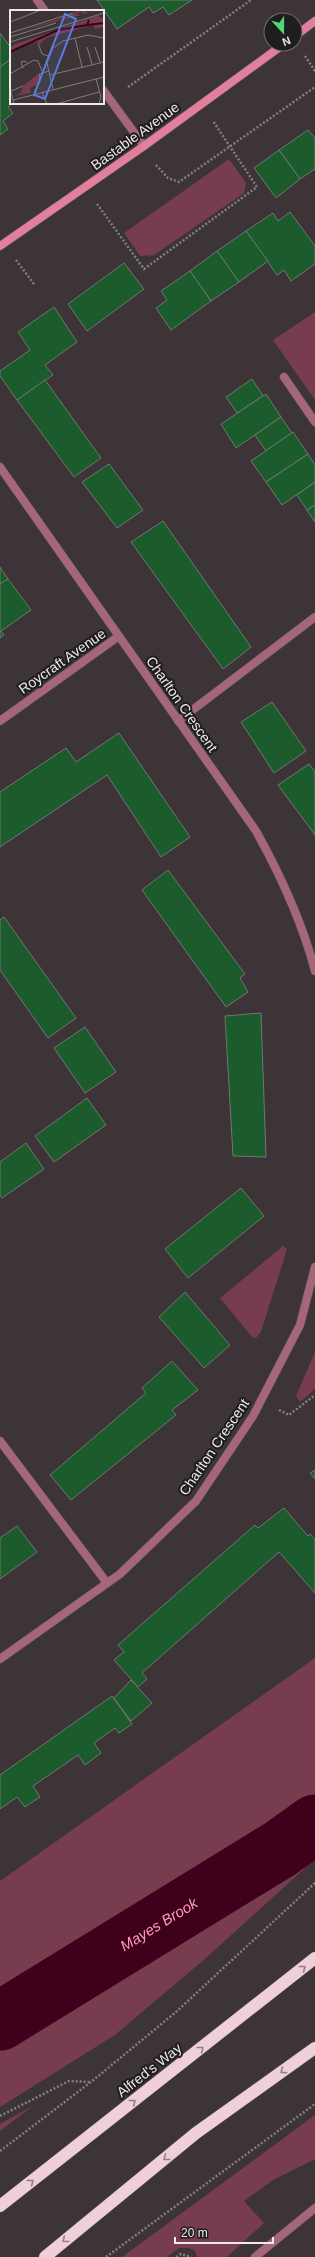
<svg xmlns="http://www.w3.org/2000/svg" width="315" height="2257" font-family="Helvetica,sans-serif">
	<rect width="100%" height="100%" fill="#3c3436"/>
	<g fill="#783c4f">
		<polygon points="229,159 246,183 244,193 154,255 140,256 124,233"/>
		<polygon points="315,312 315,400 273,340"/>
		<polygon points="283,1246 287,1249 261,1332 257,1337 253,1338 220,1298"/>
		<polygon points="315,1352 315,1389 300,1402 296,1396"/>
		<polygon points="315,1658 315,1859 206,1958 115,2035 0,2107 0,1881"/>
		<polygon points="34,2105 0,2131 0,2124"/>
		<polygon points="315,2115 315,2159 273,2180 244,2201 264,2223 227,2257 197,2257 195,2251 189,2248 179,2248 167,2257 122,2257"/>
	</g>
	<g fill="none" stroke-linecap="round" stroke-linejoin="round">
		<path stroke="#3e001a" stroke-width="59" id="s1" d="M0,2021L280,1849L315,1824"/>
	</g>
	<g fill="#1b5b2c" stroke="#717771">
		<polygon points="97,0 192,0 169,15 163,7 153,13 149,7 117,29"/>
		<polygon points="0,33 11,48 11,59 0,67"/>
		<polygon points="11,59 11,103 13,103 8,107 13,113 3,121 8,129 0,135 0,67"/>
		<polygon points="308,130 315,138 315,169 300,179 279,150"/>
		<polygon points="279,150 300,179 276,198 254,168"/>
		<polygon points="290,212 315,246 315,264 291,281 284,270 277,275 246,231 273,213 278,221"/>
		<polygon points="246,231 268,261 239,282 217,251"/>
		<polygon points="217,251 239,282 211,301 190,271"/>
		<polygon points="124,263 144,289 87,331 68,304"/>
		<polygon points="190,271 211,301 171,330 156,308 167,300 161,291"/>
		<polygon points="54,307 77,342 45,365 53,375 17,400 0,376 0,371 30,350 18,332"/>
		<polygon points="252,379 263,396 237,413 226,397"/>
		<polygon points="45,380 101,458 74,477 17,400"/>
		<polygon points="266,394 281,417 236,448 221,424"/>
		<polygon points="281,417 292,433 266,451 255,435"/>
		<polygon points="293,432 308,454 266,482 251,461"/>
		<polygon points="308,454 315,465 315,482 282,505 266,482"/>
		<polygon points="109,464 143,510 117,528 82,482"/>
		<polygon points="315,482 315,505 307,510 297,495"/>
		<polygon points="315,505 315,522 307,510"/>
		<polygon points="163,521 251,647 223,669 131,542"/>
		<polygon points="0,567 8,579 0,584"/>
		<polygon points="8,579 31,610 1,631 4,635 0,638 0,584"/>
		<polygon points="272,702 306,751 274,773 241,722"/>
		<polygon points="119,733 190,837 161,857 107,775 0,847 0,792 66,748 76,762"/>
		<polygon points="309,764 315,772 315,835 278,785"/>
		<polygon points="168,870 245,974 240,978 248,992 226,1007 142,890"/>
		<polygon points="4,917 76,1018 48,1038 0,970 0,920"/>
		<polygon points="261,1013 266,1157 233,1156 225,1016"/>
		<polygon points="85,1027 116,1072 85,1093 54,1048"/>
		<polygon points="87,1098 106,1125 54,1162 35,1136"/>
		<polygon points="26,1143 44,1169 2,1198 0,1195 0,1162"/>
		<polygon points="241,1188 264,1216 188,1278 165,1249"/>
		<polygon points="185,1292 230,1345 204,1368 159,1317"/>
		<polygon points="172,1361 198,1390 172,1410 176,1415 71,1500 50,1475 146,1393 142,1388"/>
		<polygon points="315,1470 315,1479 310,1473"/>
		<polygon points="284,1508 308,1536 310,1534 315,1540 315,1593 279,1552 142,1673 147,1679 138,1687 114,1660 124,1652 118,1645 255,1525 258,1528"/>
		<polygon points="17,1526 37,1552 0,1579 0,1538"/>
		<polygon points="131,1680 152,1703 131,1721 114,1698"/>
		<polygon points="112,1696 132,1724 119,1733 115,1728 94,1743 101,1753 85,1765 78,1755 33,1786 40,1797 25,1807 17,1797 0,1809 0,1775"/>
	</g>
	<g fill="none" stroke-linecap="round" stroke-linejoin="round">
		<g stroke="#585153" stroke-width="9">
			<polyline id="lane" points="0,1441 107,1583"/>
		</g>
		<g stroke="#585153" stroke-width="9">
			<g id="street">
				<polyline points="37,0 45,11"/>
				<polyline points="103,90 144,146"/>
				<polyline points="284,377 315,422"/>
				<path d="M0,467L256,831C281,876 302,921 315,971"/>
				<polyline points="0,721 119,636"/>
				<polyline points="178,721 315,617"/>
				<polyline points="0,1659 120,1574 196,1501 253,1416 300,1325 315,1267"/>
				<polyline points="255,2257 315,2208"/>
			</g>
		</g>
		<g stroke="#585153" stroke-width="9">
			<g id="secondary">
				<polyline points="295,36 315,21"/>
				<polyline points="0,246 144,146 284,44"/>
			</g>
		</g>
		<g stroke="#585153" stroke-width="13">
			<g id="highway">
				<polyline points="0,2206 315,1958"/>
				<polyline points="45,2257 196,2133 315,2048"/>
			</g>
		</g>
		<g stroke="#857e80" stroke-width="2.5" stroke-dasharray="2 2" stroke-linecap="butt">
			<polyline points="305,56 315,71"/>
			<polyline points="128,87 251,0"/>
			<polyline points="156,165 168,178 179,182 315,87"/>
			<polyline points="97,204 144,269 257,187 213,121"/>
			<polyline points="16,260 34,284"/>
			<polyline points="279,1410 289,1415 315,1395"/>
			<polyline points="0,2116 69,2081 91,2082"/>
			<polyline points="0,2151 91,2082 176,2012 315,1883"/>
			<polyline points="106,2257 315,2104"/>
			<polyline points="176,2257 181,2254 191,2257"/>
		</g>
		<use href="#lane" stroke="#a46678" stroke-width="8"/>
		<use href="#street" stroke="#a46678" stroke-width="8"/>
		<use href="#secondary" stroke="#e17f9d" stroke-width="8"/>
		<use href="#highway" stroke="#f0d0d8" stroke-width="12"/>
	</g>
	<defs><path id="oneway-chevron" d="M-2-3.5L2.5 0L-2 3.5" fill="none" stroke-width="1.6" stroke-linecap="round" stroke-linejoin="round"/></defs>
	<g stroke="#927f84">
		<use href="#oneway-chevron" transform="translate(303 1968) rotate(-38)"/>
		<use href="#oneway-chevron" transform="translate(201 2049) rotate(-38)"/>
		<use href="#oneway-chevron" transform="translate(283 2071) rotate(144)"/>
		<use href="#oneway-chevron" transform="translate(133 2102) rotate(-38)"/>
		<use href="#oneway-chevron" transform="translate(166 2158) rotate(141)"/>
		<use href="#oneway-chevron" transform="translate(31 2182) rotate(-38)"/>
		<use href="#oneway-chevron" transform="translate(65 2240) rotate(141)"/>
	</g>
	<g text-anchor="middle" dominant-baseline="central" stroke-width="4" stroke-linejoin="round" paint-order="stroke">
		<g font-size="14" fill="#eee9ea" stroke="#201d1e">
			<text transform="translate(135 136) rotate(-36)">Bastable Avenue</text>
			<text transform="translate(62 661) rotate(-35)">Roycraft Avenue</text>
			<text transform="translate(182 704) rotate(55)">Charlton Crescent</text>
			<text transform="translate(214 1447) rotate(-56)">Charlton Crescent</text>
			<text transform="translate(149 2070) rotate(-38)">Alfred's Way</text>
		</g>
		<g font-size="15" font-style="italic" fill="#ff9bb9" stroke="#201d1e">
			<text stroke="none"><textPath href="#s1" startOffset="186">Mayes Brook</textPath></text>
		</g>
	</g>
	<g transform="translate(10 10)">
		<rect width="94" height="94" fill="#3c3436"/>
		<path d="M69,0H71L79,3L73,4L71,1L70,2L65,4L71,5L3,23L57,7ZM87,6L94,9V17L85,19L83,15L36,28L30,34L28,32L20,34L0,43V37L6,34ZM28,64L30,73L20,78L21,83L4,86L11,83L13,76Z" fill="#783c4f"/>
		<path fill="none" stroke="#3e001a" stroke-width="2" d="M77,15L94,13M0,42L48,20L77,15L79,10"/>
		<path fill="none" stroke="#837c7e" stroke-width="1" d="M0,12L31,0M0,23L63,3M0,27L46,13M65,28L72,57M0,32L94,3M28,33L32,44L38,46M77,37L82,54M85,37L90,52M13,58L11,52L15,51L18,54M0,64L24,50L28,51L32,61M40,65L94,52M86,69L91,87L89,94M30,72L29,64L39,61M0,78L4,94M43,79L37,53L43,38L53,31L78,25L94,28M1,81L13,76M32,82L37,94M3,90L94,67M46,94L89,82"/>
		<path fill="#5c7cdd" fill-opacity="0.15" stroke="#5c7cdd" stroke-width="2" d="M55,4L66,9L35,89L24,85Z"/>
		<rect width="94" height="94" fill="none" stroke="#eee9ea" stroke-width="2"/>
	</g>
	<g transform="translate(283 32) rotate(159)"><circle r="19" fill="#201d1e" stroke="#726f70"/>
	<path d="M0-3L7 15L0 10L-7 15Z" fill="#51d674"/>
	<text y="-6" font-size="11" font-weight="bold" text-anchor="middle" fill="#eee9ea">N</text>
	</g>
	<path d="M175 2237v6h98v-6" fill="none" stroke="#eee9ea" stroke-width="2"/>
	<text x="181" y="2237" font-size="12" fill="#eee9ea" stroke="#201d1e" stroke-width="3" paint-order="stroke">20 m</text>
</svg>
